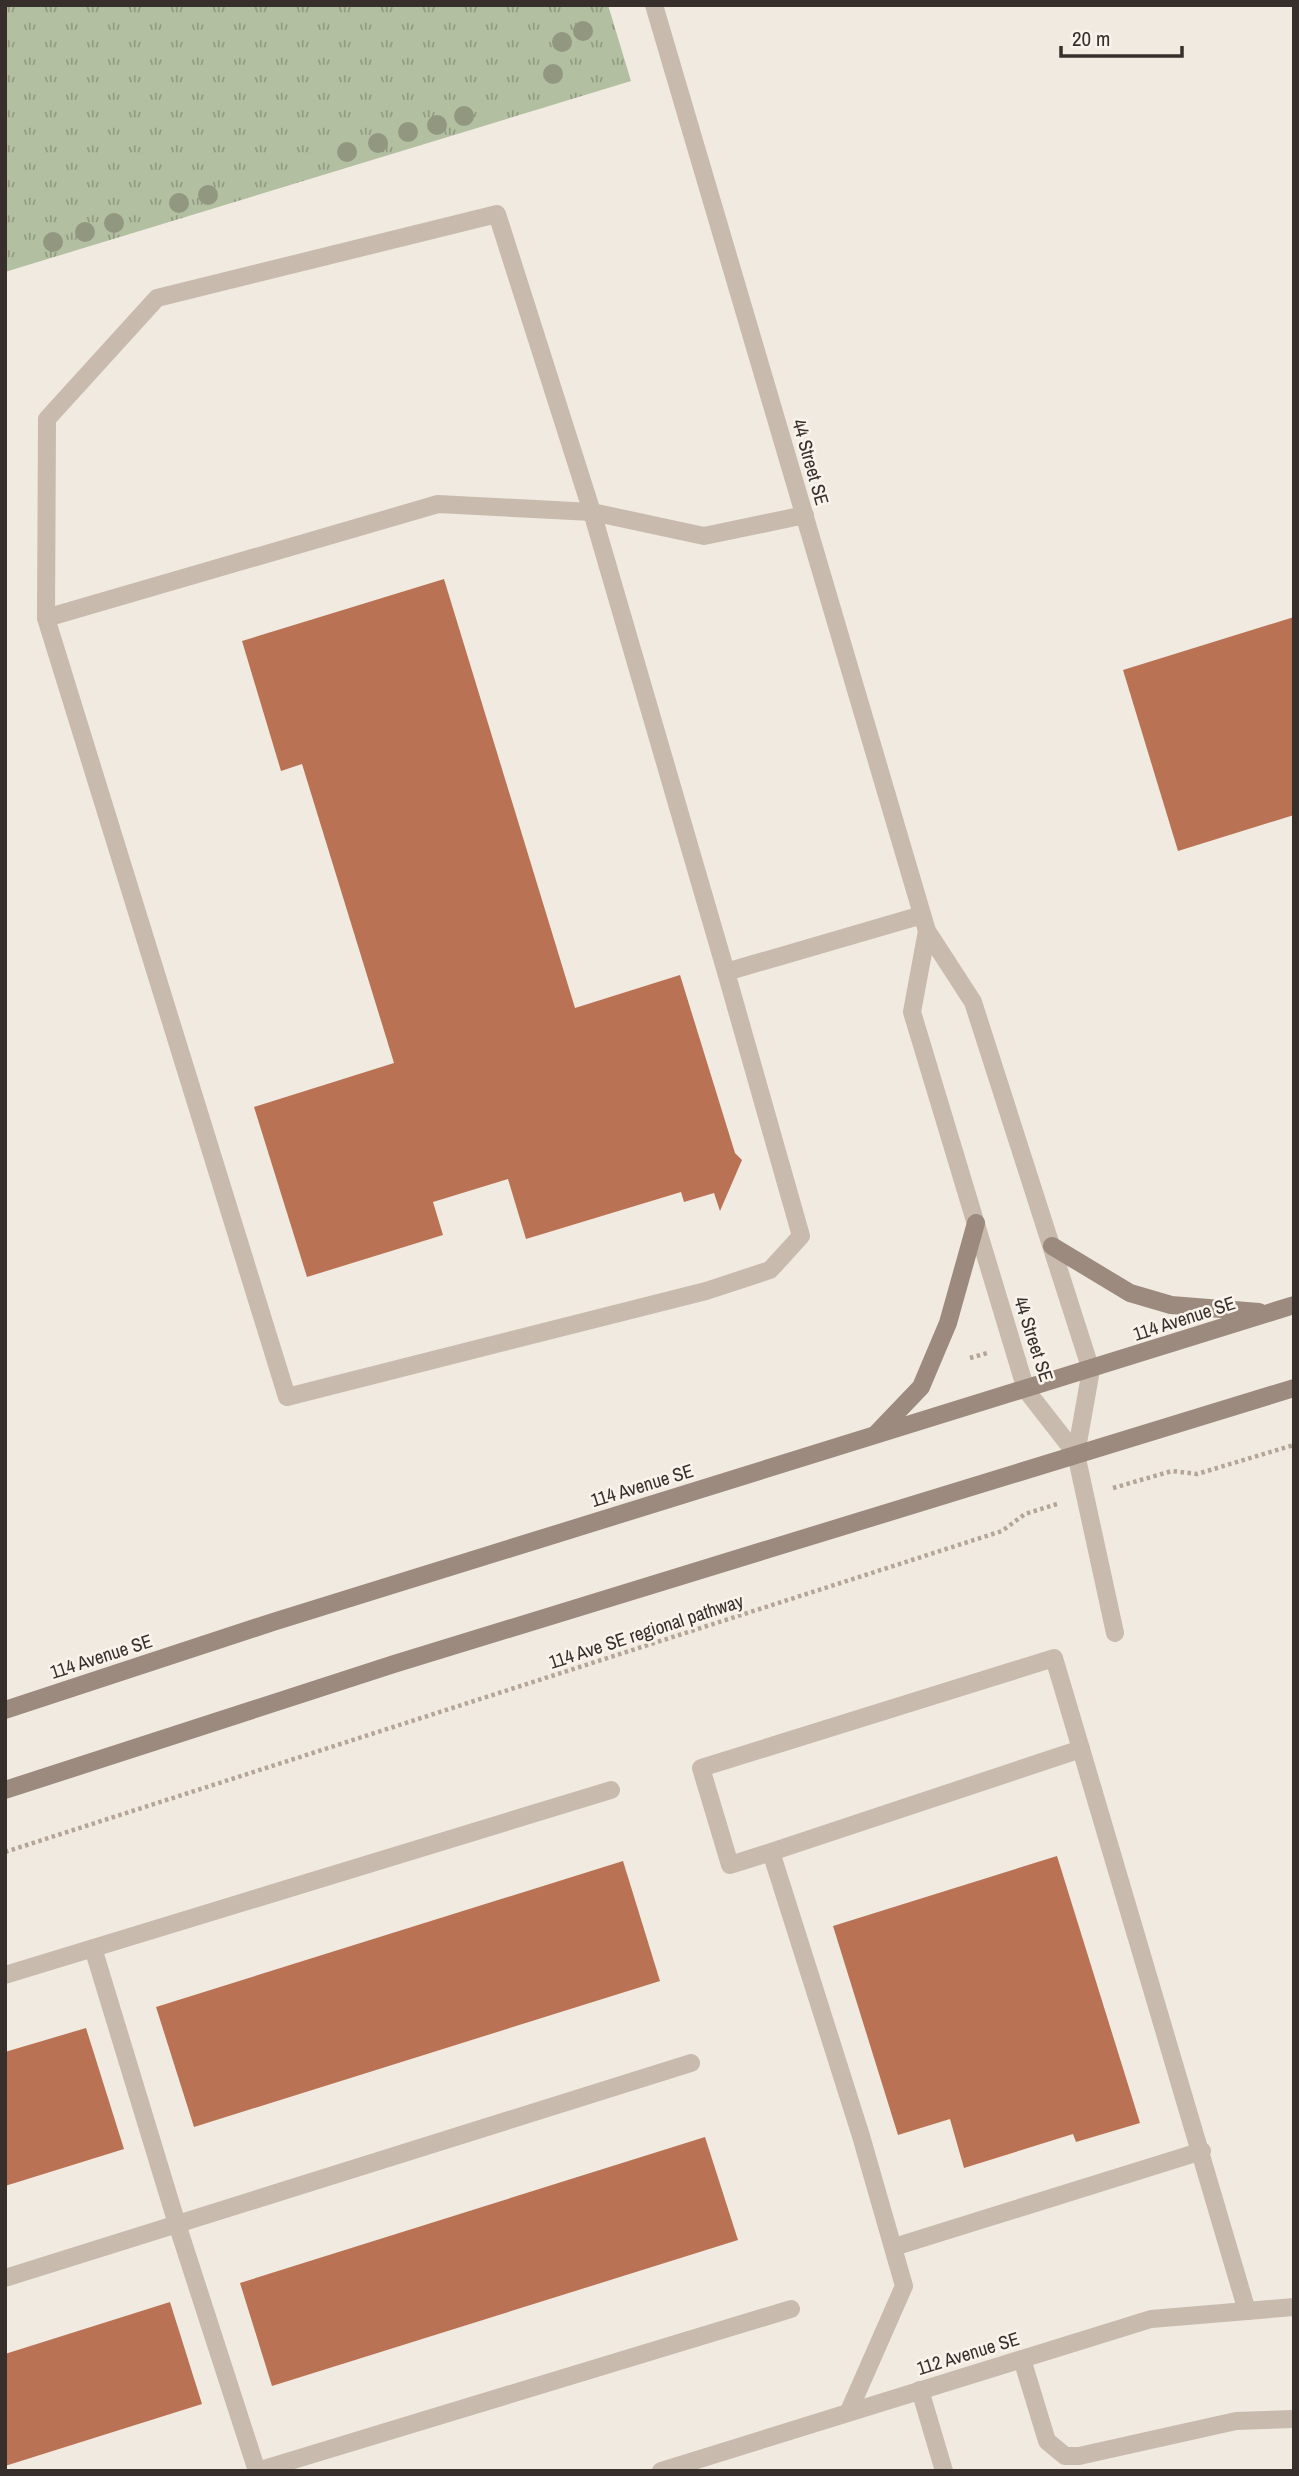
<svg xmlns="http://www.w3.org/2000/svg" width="1299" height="2476" font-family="'Archivo Narrow',sans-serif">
	<defs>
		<pattern id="park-tufts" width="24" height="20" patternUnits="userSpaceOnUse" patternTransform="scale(1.75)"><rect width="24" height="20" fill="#b3bfa1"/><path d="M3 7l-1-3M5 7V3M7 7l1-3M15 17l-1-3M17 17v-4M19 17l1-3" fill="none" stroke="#929c83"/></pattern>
	</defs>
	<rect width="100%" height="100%" fill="#f1eae0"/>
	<polygon fill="url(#park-tufts)" points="5,5 608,5 631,81 5,272"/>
	<g fill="#ba7255">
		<polygon points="444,579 575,1008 680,975 735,1153 742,1160 720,1211 714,1193 684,1202 681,1192 526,1239 508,1179 433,1202 443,1235 307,1277 254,1107 394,1063 302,764 281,771 242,641"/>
		<polygon points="1294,617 1294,815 1178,851 1123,670"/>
		<polygon points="1057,1856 1140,2123 1076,2142 1073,2134 964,2168 950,2119 898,2135 833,1926"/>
		<polygon points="623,1861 660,1981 194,2127 156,2007"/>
		<polygon points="86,2028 124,2149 5,2186 5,2052"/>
		<polygon points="705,2137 738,2240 272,2386 240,2283"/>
		<polygon points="170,2302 202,2404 5,2466 5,2354"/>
	</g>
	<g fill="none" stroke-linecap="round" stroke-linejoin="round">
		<g stroke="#b4a597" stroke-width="4.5" stroke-dasharray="3.5 3.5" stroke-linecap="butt">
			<polyline points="970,1358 987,1353"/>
			<polyline points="1113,1488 1172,1471 1197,1474 1294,1445"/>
			<polyline points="5,1852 1002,1531 1025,1514 1057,1504"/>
		</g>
		<g stroke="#c8baad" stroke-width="18">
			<polyline points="805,515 704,536 592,512 438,504 46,618 287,1397 706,1291 770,1270 801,1236 726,972 922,915"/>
			<polyline points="46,618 47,419 157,298 497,214 592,512 726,972"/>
			<polyline points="1076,1454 1115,1633"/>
			<polyline points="1081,1749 1247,2311"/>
			<polyline points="771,1852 730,1865 701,1768 1054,1658 1081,1749 771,1852 861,2136 904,2286 849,2411"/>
			<polyline points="93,1948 177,2224 257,2471"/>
			<polyline points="5,1975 611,1790"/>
			<polyline points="894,2247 1202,2151"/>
			<polyline points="5,2278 691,2063"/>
			<polyline points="1022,2359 1047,2441 1065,2456 1079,2456 1236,2421 1294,2419"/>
			<polyline points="920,2390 944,2471"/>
			<polyline points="257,2471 791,2309"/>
		</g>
		<g stroke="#c8baad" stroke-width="18">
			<polyline points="654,5 927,931 973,1002 1091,1370 1076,1454"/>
			<polyline points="927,931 912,1012 1026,1390 1076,1454"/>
			<polyline points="661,2471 1151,2319 1294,2307"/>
		</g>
		<g stroke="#9c8a7e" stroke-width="18">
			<polyline points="1052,1246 1130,1293 1171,1305 1259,1312"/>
			<polyline points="877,1433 921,1387 948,1323 976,1223"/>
			<polyline points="5,1710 273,1622 1294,1305"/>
			<polyline points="5,1790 394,1664 1294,1388"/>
		</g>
	</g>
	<g fill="#929780">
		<circle cx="583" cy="31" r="10"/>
		<circle cx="562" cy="42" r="10"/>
		<circle cx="553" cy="74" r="10"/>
		<circle cx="464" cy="116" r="10"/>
		<circle cx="437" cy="125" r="10"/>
		<circle cx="408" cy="132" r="10"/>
		<circle cx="378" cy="143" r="10"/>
		<circle cx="347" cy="152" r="10"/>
		<circle cx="208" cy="195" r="10"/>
		<circle cx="179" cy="203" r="10"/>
		<circle cx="114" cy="223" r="10"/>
		<circle cx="85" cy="232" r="10"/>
		<circle cx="53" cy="242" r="10"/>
	</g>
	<g text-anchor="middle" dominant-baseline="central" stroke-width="5" stroke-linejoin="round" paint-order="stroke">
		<g font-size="19" fill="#372f2b" stroke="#f9f3ec">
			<text transform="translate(811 462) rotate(74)">44 Street SE</text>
			<text transform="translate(1184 1318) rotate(-18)">114 Avenue SE</text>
			<text transform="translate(1034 1339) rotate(72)">44 Street SE</text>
			<text transform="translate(642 1485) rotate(-17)">114 Avenue SE</text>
			<text transform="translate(646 1631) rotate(-18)">114 Ave SE regional pathway</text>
			<text transform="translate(101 1656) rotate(-18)">114 Avenue SE</text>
			<text transform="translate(968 2353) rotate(-17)">112 Avenue SE</text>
		</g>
	</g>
	<rect width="1299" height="2476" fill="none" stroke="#372f2b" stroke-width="14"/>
	<path d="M1061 46v10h121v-10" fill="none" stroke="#372f2b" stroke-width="3.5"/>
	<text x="1072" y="46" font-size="21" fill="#372f2b" stroke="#f9f3ec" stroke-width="5" paint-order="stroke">20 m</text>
</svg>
